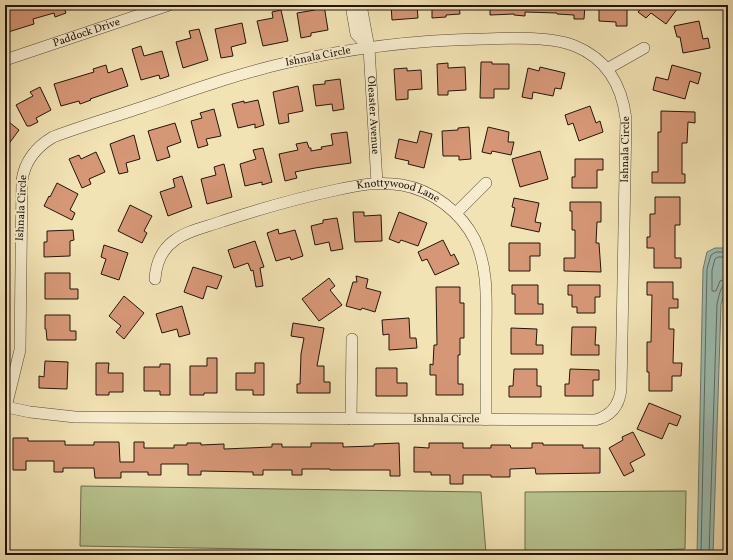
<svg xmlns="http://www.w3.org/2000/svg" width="733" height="560" font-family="Vollkorn,serif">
	<rect width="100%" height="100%" fill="#f2e3b4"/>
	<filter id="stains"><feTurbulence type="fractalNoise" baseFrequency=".005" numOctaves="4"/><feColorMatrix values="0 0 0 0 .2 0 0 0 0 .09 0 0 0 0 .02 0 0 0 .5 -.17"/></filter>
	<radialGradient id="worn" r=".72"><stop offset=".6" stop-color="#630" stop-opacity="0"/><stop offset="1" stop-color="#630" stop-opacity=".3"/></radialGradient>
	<g fill="#b8c48f" stroke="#6e6c4c">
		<polygon points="81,486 481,492 486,553 80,546"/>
		<polygon points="686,491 685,549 525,554 525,492"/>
	</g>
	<polygon fill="#9cbdb2" stroke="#6c7a6f" points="715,248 728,248 728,284 721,304 713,555 697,555 703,269 707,252"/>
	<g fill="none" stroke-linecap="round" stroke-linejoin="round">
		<g stroke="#60695e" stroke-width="1">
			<polyline points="728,257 718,257 715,259 712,270 712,291 716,291 720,281 728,278"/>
			<polyline points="701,555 707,269 711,255 716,252 728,252"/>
			<path d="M709,555L717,304C719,297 720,284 728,283"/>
		</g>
	</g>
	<g fill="#d69777" stroke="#23150a">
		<polygon points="5,5 63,5 66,13 55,17 54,13 33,19 34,24 5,33"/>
		<polygon points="314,5 324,5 328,30 311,33 311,36 301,38 297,13 315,10"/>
		<polygon points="391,5 417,5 418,18 392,20"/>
		<polygon points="432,5 459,5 460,14 446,15 446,17 432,18"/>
		<polygon points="490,5 585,5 584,19 574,19 574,15 557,14 557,13 525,12 525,16 514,15 514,14 490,15"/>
		<polygon points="599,5 627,5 627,26 616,26 616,22 599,21"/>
		<polygon points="640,5 680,5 666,24 651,13 646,18 638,12 642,7"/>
		<polygon points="281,10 288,41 263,46 257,21 273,18 272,12"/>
		<polygon points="699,21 703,39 708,38 710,48 683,53 680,37 677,37 674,26"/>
		<polygon points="242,23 246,43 231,47 233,56 221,58 215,29"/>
		<polygon points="199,29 208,60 183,68 176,42 191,38 189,31"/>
		<polygon points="141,46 144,56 162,51 169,76 160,79 159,75 141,80 132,49"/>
		<polygon points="481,62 492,62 492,64 509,64 509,89 494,89 494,98 480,98"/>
		<polygon points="448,63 448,68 465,67 466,90 448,91 448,95 438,95 437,64"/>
		<polygon points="106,65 108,73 122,68 128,86 90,99 91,100 80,104 79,101 61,106 54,84 94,72 93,69"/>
		<polygon points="672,65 701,73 698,84 690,81 685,99 653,90 656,77 668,80"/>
		<polygon points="540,67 565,73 561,89 555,88 553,96 533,92 532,99 522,97 528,68 539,71"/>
		<polygon points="407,68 407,71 421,70 422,89 408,90 408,99 396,100 394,69"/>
		<polygon points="340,79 344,109 333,111 332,104 316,106 313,85 325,84 325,81"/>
		<polygon points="298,86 303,111 288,114 289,122 279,124 273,92"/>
		<polygon points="40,87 51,110 36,118 38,122 30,126 27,126 16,105 33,96 30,92"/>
		<polygon points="258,100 264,125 255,128 255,124 238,128 232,104 244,101 244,103"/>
		<polygon points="590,106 596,123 600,121 603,132 579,141 573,123 568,125 565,115"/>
		<polygon points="214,109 221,136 206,139 208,145 198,148 191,121 202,118 200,113"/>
		<polygon points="661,111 695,112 695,123 688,122 687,143 682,143 682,174 685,174 685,183 652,183 652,172 658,172 658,132 661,132"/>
		<polygon points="5,119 19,130 5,149"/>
		<polygon points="175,123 181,142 167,147 170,157 157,161 148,131"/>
		<polygon points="469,127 471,159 459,160 459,156 443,156 442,131 458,130 458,128"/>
		<polygon points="488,127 509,132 508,142 514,142 511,155 492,151 491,154 482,152"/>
		<polygon points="420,131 432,134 424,168 408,164 409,161 395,158 399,139 417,143"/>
		<polygon points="347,132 351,163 315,168 295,172 297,178 285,181 279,154 298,150 296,144 307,142 309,148 311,148 311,151 322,149 321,147 333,145 331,134"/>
		<polygon points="134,135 140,159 126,163 128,172 119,174 110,144"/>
		<polygon points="263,148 272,182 262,185 262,182 245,186 240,164 256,159 253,150"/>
		<polygon points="540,151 548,179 520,187 512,159"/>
		<polygon points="96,152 105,172 89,179 91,184 82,188 69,159 79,155 81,159"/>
		<polygon points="575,159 603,159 603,170 597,170 597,188 572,188 572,177 575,177"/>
		<polygon points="224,164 232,197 207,204 201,179 216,175 214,167"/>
		<polygon points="182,176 192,207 168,216 160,192 175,187 173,179"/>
		<polygon points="57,183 78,194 70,210 75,213 72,220 44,206 49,196 50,197"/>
		<polygon points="655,197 680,197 680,225 675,225 675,258 681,258 681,268 654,268 654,248 647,248 647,237 650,237 650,214 655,214"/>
		<polygon points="514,198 539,203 535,222 541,223 539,232 511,226 515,208 512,207"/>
		<polygon points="570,202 601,202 601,222 597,222 596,243 599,243 601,272 564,271 564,258 575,258 575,230 572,230 572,211 570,211"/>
		<polygon points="130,205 152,216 144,231 147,233 142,243 118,231"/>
		<polygon points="353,212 364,212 364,216 381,215 382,241 355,242"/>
		<polygon points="399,212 427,223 418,246 401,240 399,243 389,239"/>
		<polygon points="337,218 343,249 331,251 329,242 315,245 311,226 323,223 323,220"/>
		<polygon points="278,229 279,234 295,230 303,256 291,260 290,257 276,261 267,233"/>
		<polygon points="73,230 74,240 70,241 70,256 44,257 44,242 47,242 47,231"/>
		<polygon points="443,240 451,256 454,254 459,264 435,275 427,259 422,261 418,252"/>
		<polygon points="255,241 264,267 260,268 263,286 256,287 253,270 251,271 248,263 234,268 228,250"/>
		<polygon points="509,243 540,243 540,256 530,256 530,271 509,271"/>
		<polygon points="104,245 128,253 119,280 101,274 106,259 101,257"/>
		<polygon points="193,267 222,276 217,289 207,286 203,299 184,292"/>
		<polygon points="45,273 70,273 70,289 78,289 78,299 45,299"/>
		<polygon points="356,276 368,279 366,288 381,292 375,312 362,308 361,310 346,306 353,282 357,282"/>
		<polygon points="329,278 335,286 330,290 342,305 319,321 302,299"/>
		<polygon points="647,282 673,282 673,299 678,299 678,308 669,308 669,329 674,329 673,363 682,363 681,376 672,376 672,391 649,391 649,372 647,372 647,342 651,342 652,295 647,295"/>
		<polygon points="512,285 538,285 538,304 543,304 543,314 515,314 515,294 512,294"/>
		<polygon points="568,285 600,285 600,297 595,297 595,313 577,313 577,307 572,307 572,295 568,295"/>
		<polygon points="436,287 460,287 460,303 464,303 464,338 460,338 460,355 458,355 458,384 463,384 463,395 436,395 436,375 430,375 430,364 433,365 434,345 437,345"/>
		<polygon points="124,296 144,313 124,339 116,332 121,326 109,316"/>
		<polygon points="182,306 190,334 179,337 177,329 162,333 156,314"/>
		<polygon points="45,315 70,315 70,331 76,331 76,340 47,340 46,329 45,329"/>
		<polygon points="409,318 410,338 416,338 417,348 389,350 389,334 383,335 382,320"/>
		<polygon points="293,323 324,328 317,366 324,366 324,382 330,382 330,393 297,393 297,384 300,384 301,354 304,338 291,336"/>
		<polygon points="572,327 596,327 595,345 599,345 599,355 571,355"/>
		<polygon points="511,328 537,329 536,345 543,345 543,354 511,354"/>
		<polygon points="207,358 217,358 217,393 204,393 204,395 190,395 190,366 207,366"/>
		<polygon points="45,361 68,362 67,389 39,388 39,376 44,377"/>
		<polygon points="96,363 109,363 108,373 123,373 123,392 109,392 109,395 96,395"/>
		<polygon points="255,363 264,363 264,395 253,395 253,390 236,390 236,373 255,373"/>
		<polygon points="160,364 170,364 170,395 160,395 160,391 144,391 144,367 160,367"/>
		<polygon points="376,368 397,368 397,383 407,383 407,396 376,396"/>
		<polygon points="514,369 537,369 537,386 541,386 541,397 509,397 509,386 513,386"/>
		<polygon points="570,369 599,370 599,380 593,380 593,396 565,396 565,384 569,384"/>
		<polygon points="649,403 681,416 677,426 669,423 662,439 637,429"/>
		<polygon points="633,432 645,455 630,463 634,471 624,476 609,448 623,440 622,437"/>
		<polygon points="13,438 28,438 28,441 65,441 65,445 94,445 94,442 119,442 120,462 134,462 134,442 144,442 144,448 174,448 174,445 187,445 187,443 201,443 201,445 224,444 224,449 272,447 272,444 282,444 282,447 311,447 311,443 343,443 343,447 374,446 374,444 399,443 400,476 390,476 390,470 330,470 330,469 302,469 302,475 292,475 292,470 263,470 263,475 253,475 253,472 201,471 201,475 188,475 188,464 161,464 161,475 148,475 148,472 121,472 121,478 95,478 94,468 63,468 63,472 54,472 54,461 26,461 26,470 13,470"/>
		<polygon points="429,443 463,443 463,448 491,448 491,445 510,445 511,448 532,448 532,443 543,443 543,445 583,445 583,448 600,448 600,473 536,474 535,468 510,469 510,477 491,477 491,475 463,475 463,484 450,484 450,475 431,475 431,472 414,472 414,447 429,448"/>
	</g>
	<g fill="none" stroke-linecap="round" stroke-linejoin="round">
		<g stroke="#574834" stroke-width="12">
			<g id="minor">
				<polyline points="351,5 356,34 369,48"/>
				<path id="s1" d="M361,5L369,48L377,183"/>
				<path id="s2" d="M5,60L169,5"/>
				<polyline points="607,69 644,48"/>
				<polyline points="456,213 486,183"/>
				<path id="s3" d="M155,279C156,264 162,249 175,240C188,230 207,227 223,221C260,209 298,198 336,190C359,185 380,181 402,185C432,190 461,212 475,240C489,270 486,302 486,335C486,363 486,391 486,420"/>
				<path id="s4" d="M5,407H6L30,412L75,417L595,420C611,416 619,406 621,390L626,119C622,86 607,59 575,46C552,36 509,38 483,39C417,40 350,48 285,63C237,74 190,91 143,107C113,117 82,126 53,137C36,147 25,161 22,180L20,350L6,407"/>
				<polyline points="351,419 352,339"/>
			</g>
		</g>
		<use href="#minor" stroke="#f7edce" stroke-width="11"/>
	</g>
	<g text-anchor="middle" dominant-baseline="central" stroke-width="4" stroke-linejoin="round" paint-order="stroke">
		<g font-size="11" fill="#23150a" stroke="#f7edce">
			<text stroke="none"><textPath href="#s2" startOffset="86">Paddock Drive</textPath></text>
			<text transform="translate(318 57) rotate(-11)">Ishnala Circle</text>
			<text stroke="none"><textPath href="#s1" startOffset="111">Oleaster Avenue</textPath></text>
			<text stroke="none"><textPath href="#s4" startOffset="874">Ishnala Circle</textPath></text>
			<text stroke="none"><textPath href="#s3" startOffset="278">Knottywood Lane</textPath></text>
			<text transform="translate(22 208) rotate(-87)">Ishnala Circle</text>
			<text stroke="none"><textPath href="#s4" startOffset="442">Ishnala Circle</textPath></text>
		</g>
	</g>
	<rect width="733" height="560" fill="none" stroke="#f2e3b4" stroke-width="20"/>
	<rect x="6" y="6" width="721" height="548" fill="none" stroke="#23150a" stroke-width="2"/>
	<rect x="10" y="10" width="713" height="540" fill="none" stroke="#23150a"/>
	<rect width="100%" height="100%" filter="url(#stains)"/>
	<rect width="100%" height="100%" fill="url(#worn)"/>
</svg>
